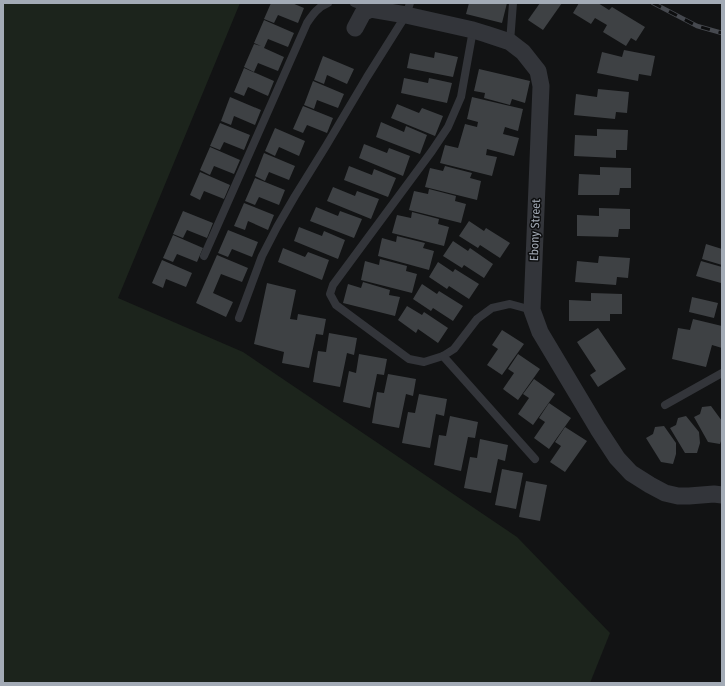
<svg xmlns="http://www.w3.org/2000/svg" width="725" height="686" font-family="'Fira Sans Condensed',sans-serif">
	<rect width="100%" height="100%" fill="#121314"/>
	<polygon fill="#1c241c" points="3,3 240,3 118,298 243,352 517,537 610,633 590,683 3,683"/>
	<g fill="#3e4144">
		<polygon points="271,3 292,3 304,8 298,23 278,15 274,23 264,19"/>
		<polygon points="469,3 507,3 502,23 466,14"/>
		<polygon points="540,3 562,3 543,30 528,20"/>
		<polygon points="579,3 598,3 609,10 612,7 645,27 636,41 631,38 626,46 603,32 607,25 595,18 591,24 573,13"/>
		<polygon points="264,20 294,33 288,47 268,39 264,48 284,57 278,71 258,63 254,72 244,67 254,44 261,46 254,43"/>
		<polygon points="624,50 655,56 651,76 639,74 638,81 597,73 602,52 622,57"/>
		<polygon points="435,52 458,57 453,77 407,68 410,53 434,58"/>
		<polygon points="323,56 354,69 347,84 327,75 324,84 314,80"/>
		<polygon points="244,68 274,81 268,96 248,87 244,96 234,92"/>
		<polygon points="479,69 530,81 525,103 512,99 510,105 484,98 485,93 474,91"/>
		<polygon points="404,78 428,83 429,78 452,83 447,103 401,93"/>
		<polygon points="313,81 344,94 338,108 317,100 314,109 304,105"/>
		<polygon points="598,89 629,92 627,113 616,112 615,119 574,115 576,94 597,97"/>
		<polygon points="230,97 261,110 255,125 234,116 231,125 221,121"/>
		<polygon points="472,97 523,109 518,131 505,127 503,134 519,138 514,156 487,149 486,155 497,157 492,176 440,163 445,145 458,148 465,124 477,127 478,122 467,119"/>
		<polygon points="397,104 419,113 422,108 443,116 435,136 391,118"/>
		<polygon points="303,106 333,118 327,133 307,125 303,133 293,129"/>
		<polygon points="381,122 404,132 406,126 427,135 420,154 376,137"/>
		<polygon points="220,123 250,135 244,150 224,142 220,150 210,146"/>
		<polygon points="275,128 305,141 299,156 279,147 275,156 265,151"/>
		<polygon points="597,129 628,130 627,150 616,150 616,158 574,156 575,135 597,136"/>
		<polygon points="364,144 387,153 389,148 410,156 403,176 359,158"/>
		<polygon points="210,147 240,160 234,174 214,166 210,175 200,170"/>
		<polygon points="264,153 295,166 289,180 269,172 265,181 255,176"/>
		<polygon points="349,166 372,175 374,169 396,178 388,197 344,180"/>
		<polygon points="445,166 472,173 470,178 481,181 477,200 425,187 430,168 443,171"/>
		<polygon points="600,167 631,168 631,188 620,188 619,195 578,195 579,174 600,175"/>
		<polygon points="200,172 230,185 224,199 204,191 200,200 190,195"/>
		<polygon points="255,178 285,190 279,205 259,197 255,205 245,201"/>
		<polygon points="333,187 355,196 357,191 379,199 371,219 327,201"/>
		<polygon points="429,189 456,196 455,201 466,204 461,223 409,210 414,191 428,194"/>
		<polygon points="244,203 274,215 268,230 248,221 245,230 234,226"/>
		<polygon points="316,207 338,216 340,211 362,219 354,238 310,221"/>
		<polygon points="599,208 630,209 630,229 619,229 618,237 577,236 577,215 599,216"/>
		<polygon points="183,211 213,223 207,238 187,230 183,238 173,234"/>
		<polygon points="412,212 439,219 438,224 449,227 444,246 392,233 397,215 411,218"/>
		<polygon points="469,221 484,231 486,228 510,243 500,258 480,245 478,248 459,236"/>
		<polygon points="299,227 322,236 324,231 345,240 338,259 294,241"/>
		<polygon points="228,230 258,242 252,257 232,249 228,257 218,253"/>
		<polygon points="173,235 203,248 197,262 177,254 173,262 163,258"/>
		<polygon points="397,236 425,243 423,248 434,251 429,270 378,256 382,238 396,242"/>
		<polygon points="453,241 468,251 470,248 493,264 484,278 464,265 462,268 443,256"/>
		<polygon points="706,244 722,249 722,265 702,259"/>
		<polygon points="283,248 305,257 308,252 329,260 322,280 278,262"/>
		<polygon points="217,255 248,268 242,282 221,274 213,293 233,302 226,317 196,303"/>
		<polygon points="599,256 630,258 628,278 617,277 616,285 575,282 577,261 598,263"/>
		<polygon points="380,259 407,266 406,271 417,274 412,293 361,280 365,261 379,265"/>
		<polygon points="162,260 192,273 186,287 166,279 163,288 152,283"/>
		<polygon points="701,261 722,267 721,283 696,276"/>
		<polygon points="438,262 453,272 455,269 479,284 469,299 449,286 447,289 429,277"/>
		<polygon points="363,282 390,290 389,295 400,297 395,316 343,303 348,284 361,288"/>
		<polygon points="267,283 296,290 290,319 297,320 298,314 326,319 323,335 316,334 309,368 282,363 284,352 254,344"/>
		<polygon points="422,284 437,294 439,291 463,306 453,321 433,308 431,311 413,299"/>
		<polygon points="591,293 622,294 622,314 610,314 610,321 569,321 569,300 591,301"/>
		<polygon points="692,297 718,303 714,318 689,312"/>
		<polygon points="407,306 422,315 424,312 448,328 438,343 418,329 416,333 398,320"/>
		<polygon points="693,319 722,326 722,348 712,345 706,367 672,359 678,328 690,330"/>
		<polygon points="598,328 626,369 598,387 590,375 596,371 577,342"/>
		<polygon points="502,330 524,344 502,375 487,365 498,349 492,345"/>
		<polygon points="329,333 357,338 354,355 347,353 340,387 313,382 318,351 326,352"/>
		<polygon points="359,354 387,359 384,375 377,374 370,408 343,402 349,371 356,373"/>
		<polygon points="518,354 540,369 518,400 503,389 514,373 508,369"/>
		<polygon points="388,374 416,379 413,396 406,394 399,428 372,423 377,392 384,393"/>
		<polygon points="534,379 555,394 533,425 518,414 529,398 523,394"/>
		<polygon points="419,394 447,399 444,416 436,414 430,448 402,443 408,412 415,413"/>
		<polygon points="549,403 571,418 549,449 534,438 545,422 539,418"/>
		<polygon points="711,406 722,421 722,438 720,444 708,442 694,417 700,414 702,407"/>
		<polygon points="450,416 478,422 475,438 468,437 461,471 434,465 439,435 446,436"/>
		<polygon points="686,416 699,432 700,443 697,453 685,453 670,428 676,425 678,418"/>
		<polygon points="664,426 676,443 676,454 673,464 661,462 646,438 653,434 655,427"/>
		<polygon points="565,427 587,441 565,472 550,462 561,446 555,442"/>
		<polygon points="480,439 508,445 505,461 498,459 491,493 464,488 470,457 477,458"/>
		<polygon points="502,469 523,473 516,509 495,505"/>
		<polygon points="526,481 547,485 540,521 519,517"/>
	</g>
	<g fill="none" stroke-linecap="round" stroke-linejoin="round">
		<g stroke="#33353a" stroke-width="8">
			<polyline points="354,3 370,9"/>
			<polyline points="473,30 461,97 448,127 432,151 333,285 330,294 336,305 409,359 424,362 443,356 454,349 477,319 492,308 510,304 532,310"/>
			<polyline points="510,42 513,3"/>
			<path d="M204,256L307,23C313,14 318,7 328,3"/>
			<polyline points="239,318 262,256 277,227 295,196 326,146 367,77 406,15 410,3"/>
			<polyline points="443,356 535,459"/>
			<polyline points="665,405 722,373"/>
		</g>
		<polyline stroke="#33353a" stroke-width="17" points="355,28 363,13 371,9 406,15 473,30 486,34 510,42 523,52 538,71 541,86 532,310 540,332 598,429 617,458 631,473 650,485 665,493 678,496 689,496 714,494 722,495"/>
		<g stroke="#46494f" stroke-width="4.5">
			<polyline id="rail" points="653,3 697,26 722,33"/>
		</g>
		<use href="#rail" stroke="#0d0e0f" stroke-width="3" stroke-dasharray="9" stroke-linecap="butt"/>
	</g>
	<g text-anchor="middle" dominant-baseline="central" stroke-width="3" stroke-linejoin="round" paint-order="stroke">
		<g font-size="12" fill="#a3abb6" stroke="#0d0e0f">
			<text transform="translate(535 230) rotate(-88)">Ebony Street</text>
		</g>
	</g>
	<rect width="725" height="686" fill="none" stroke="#a3abb6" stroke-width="8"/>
</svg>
